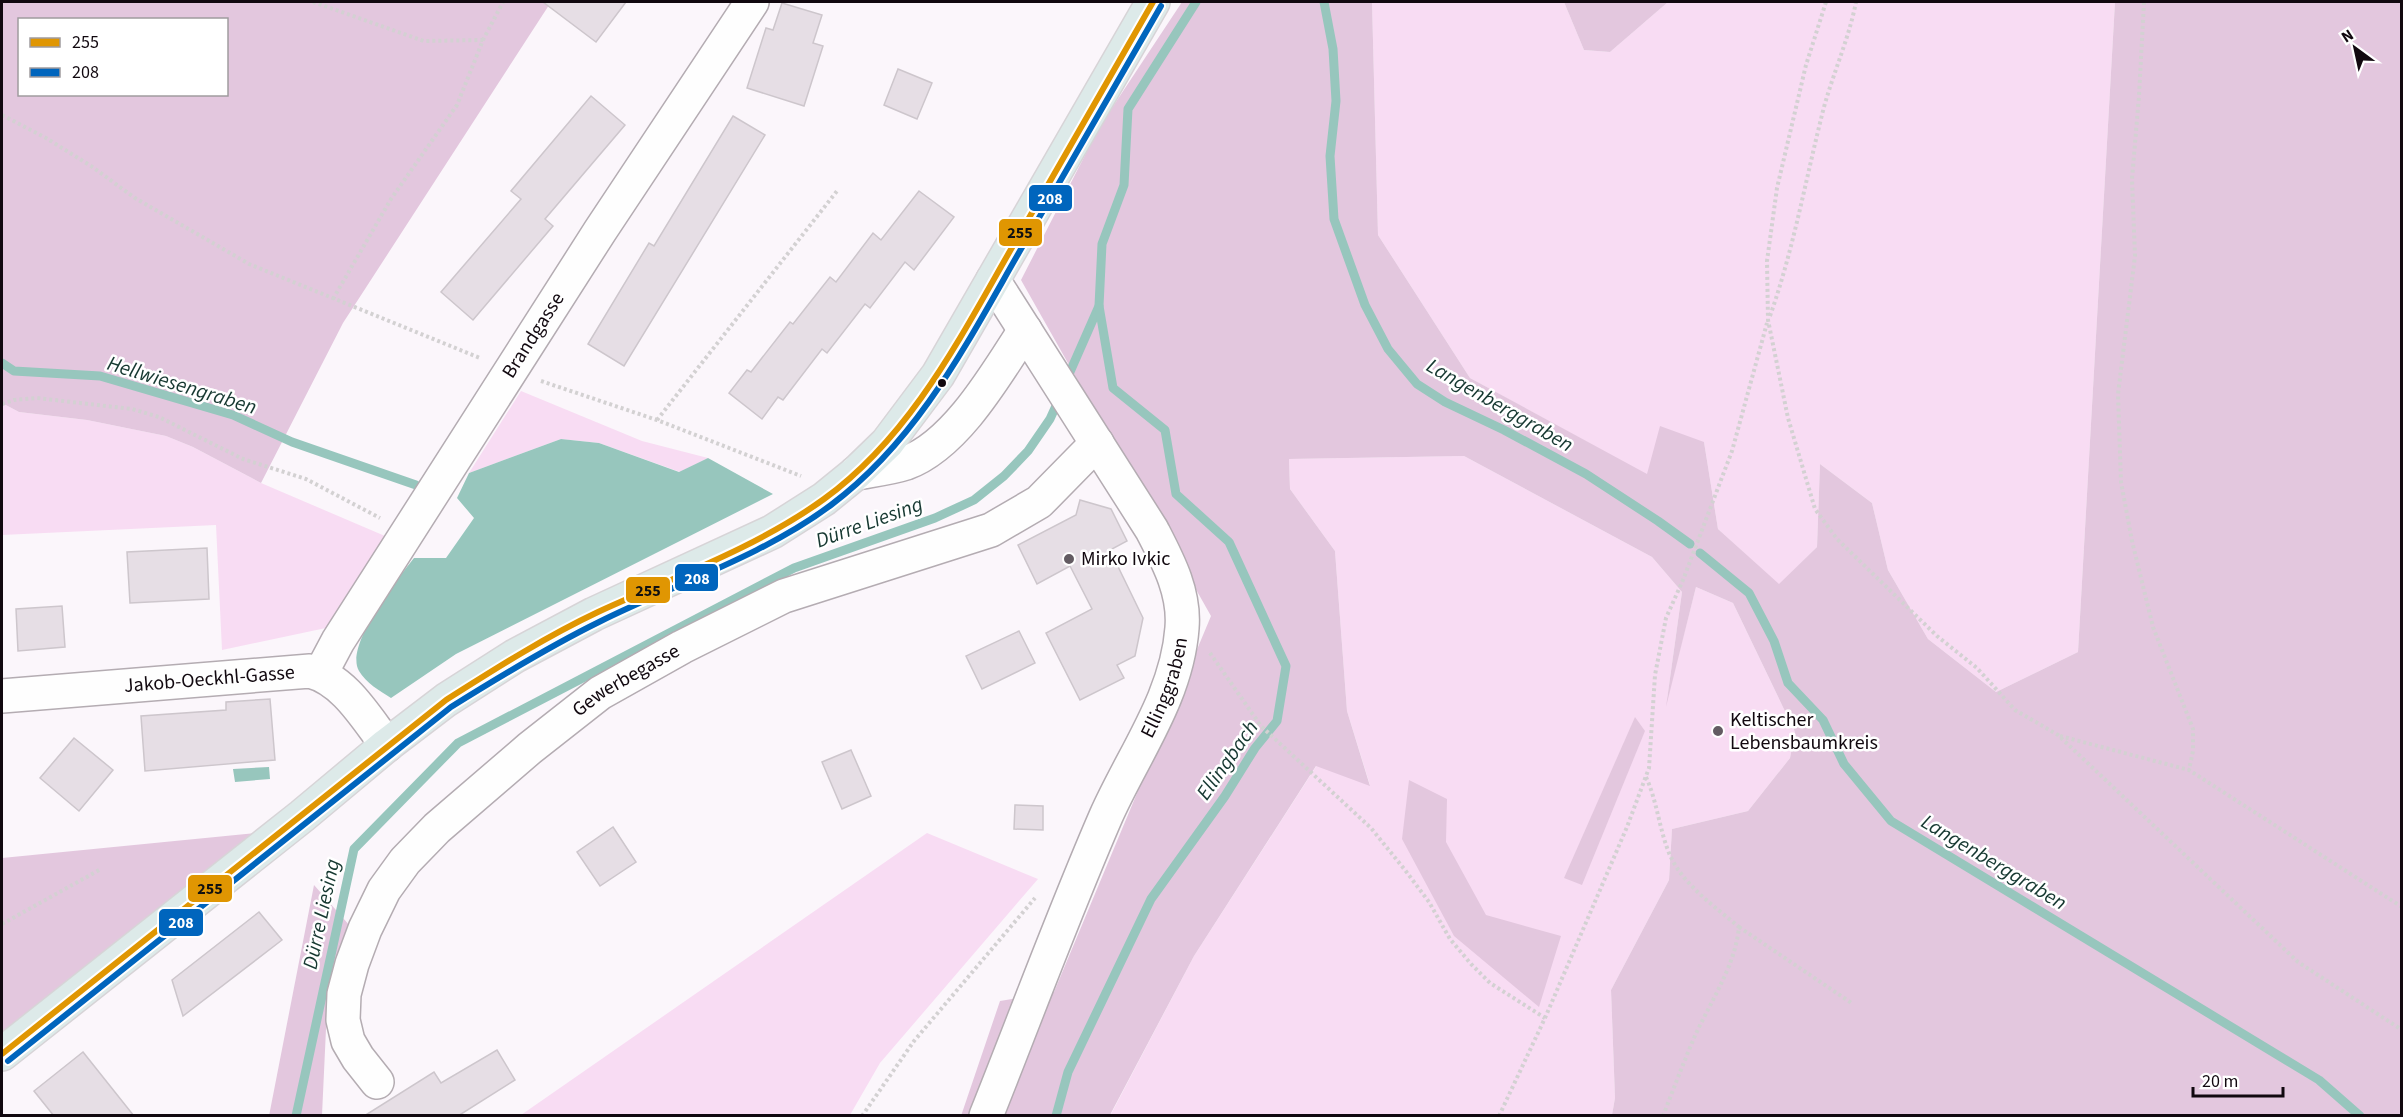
<svg xmlns="http://www.w3.org/2000/svg" width="2403" height="1117" font-family="'Source Sans 3',sans-serif">
	<rect width="100%" height="100%" fill="#fbf6fb"/>
	<g fill="#f8dcf3">
		<polygon points="1372,2 1564,2 1584,50 1610,52 1668,2 2115,2 2078,652 1996,692 1928,639 1888,570 1872,503 1820,464 1817,547 1779,585 1718,529 1704,442 1647,475 1470,378 1378,235"/>
		<polygon points="521,391 642,441 708,458 680,472 599,443 561,439 469,473"/>
		<polygon points="2,403 19,412 87,420 166,436 193,447 261,483 392,539 340,625 222,650 216,525 2,535"/>
		<polygon points="1464,456 1652,557 1682,592 1667,700 1696,587 1733,603 1795,732 1790,758 1748,811 1672,829 1669,880 1611,990 1615,1098 1612,1115 1110,1116 1194,956 1317,765 1370,785 1347,711 1335,551 1290,489 1289,459"/>
		<polygon points="927,833 1038,879 880,1063 850,1115 521,1115"/>
	</g>
	<g fill="#e3c7de" fill-rule="evenodd">
		<path d="M2,2H551L343,323L261,483L193,447L166,436L87,420L19,412L2,403ZM20,20H226V94H20Z"/>
		<polygon points="1182,2 1372,2 1378,235 1470,378 1647,474 1660,426 1704,442 1718,529 1779,584 1817,547 1820,464 1872,503 1888,570 1928,639 1996,692 2078,652 2115,2 2401,2 2401,1115 1612,1115 1615,1098 1611,990 1669,880 1672,829 1748,811 1790,758 1795,732 1733,603 1696,587 1666,707 1682,592 1652,557 1464,456 1289,459 1290,489 1335,551 1347,711 1370,786 1316,766 1194,956 1110,1115 961,1116 1000,1001 1054,992 1211,616 1021,280 1100,126"/>
		<polygon points="1564,2 1668,2 1610,52 1584,50"/>
		<polygon points="1635,717 1645,731 1582,885 1564,878"/>
		<polygon points="1409,780 1447,799 1446,842 1486,915 1561,936 1539,1007 1454,936 1402,839"/>
		<polygon points="266,832 2,1039 2,858"/>
		<polygon points="314,885 350,926 326,1029 322,1115 269,1116"/>
	</g>
	<g fill="#97c6bd">
		<path d="M561,439L599,443L679,472L708,458L773,494L456,654L391,698C380,691 366,683 359,671C344,646 398,578 414,558H446L474,518L457,498L469,473Z"/>
		<polygon points="269,767 270,779 235,782 233,769"/>
	</g>
	<g fill="none" stroke-linecap="round" stroke-linejoin="round">
		<g stroke="#97c6bd" stroke-width="9">
			<polyline points="1324,2 1333,49 1336,101 1330,156 1334,219 1365,305 1388,349 1417,384 1445,402 1504,430 1586,474 1658,521 1690,544"/>
			<polyline points="2,363 14,371 100,376 233,415 292,442 416,485"/>
			<polyline points="1066,381 1099,306 1102,244 1124,185 1128,109 1196,2"/>
			<polyline points="1700,553 1749,593 1774,641 1788,683 1823,720 1844,764 1891,821 2319,1080 2360,1116"/>
			<polyline points="296,1116 354,849 458,743 794,568 935,518 974,500 1004,476 1028,451 1050,419 1060,397"/>
			<polyline points="1056,1116 1068,1072 1151,899 1225,796 1255,748 1277,721 1286,666 1229,542 1176,494 1165,430 1113,388 1099,306"/>
		</g>
	</g>
	<g fill="#e6dee5" stroke="#cdc6cc" stroke-width="1.5">
		<polygon points="543,2 626,2 596,42"/>
		<polygon points="782,3 822,15 813,43 823,46 804,106 747,88 766,28 773,30"/>
		<polygon points="898,69 932,83 917,119 884,105"/>
		<polygon points="591,96 625,125 545,219 553,226 473,320 441,292 521,199 511,191"/>
		<polygon points="733,116 765,135 624,366 588,344 649,243 654,246"/>
		<polygon points="919,191 954,217 914,270 905,262 870,308 865,304 827,353 822,349 783,400 778,397 762,419 729,393 747,370 751,372 790,322 793,324 830,277 836,282 873,233 881,240"/>
		<polygon points="1080,500 1111,509 1127,541 1110,550 1143,618 1135,656 1117,665 1124,678 1080,700 1046,633 1092,609 1070,566 1037,584 1018,545 1076,515"/>
		<polygon points="207,548 209,599 130,603 127,552"/>
		<polygon points="62,606 65,647 18,651 16,609"/>
		<polygon points="1019,631 1035,663 982,689 966,656"/>
		<polygon points="270,699 275,760 145,771 141,716 226,710 226,702"/>
		<polygon points="74,738 113,770 79,811 40,778"/>
		<polygon points="851,750 871,796 842,809 822,762"/>
		<polygon points="1015,805 1043,806 1043,830 1014,829"/>
		<polygon points="613,827 636,862 600,886 577,852"/>
		<polygon points="259,912 282,940 183,1016 172,980"/>
		<polygon points="497,1050 515,1080 458,1116 364,1116 434,1072 441,1083"/>
		<polygon points="83,1052 134,1116 54,1116 34,1091"/>
	</g>
	<g fill="none" stroke-linecap="round" stroke-linejoin="round">
		<g stroke="#b4acb2" stroke-width="36">
			<g id="minor">
				<path d="M856,473C873,470 891,468 906,463C956,445 997,373 1025,330"/>
				<path id="s1" d="M321,673L338,641L600,231L752,2"/>
				<path id="s2" d="M2,696L310,671C345,680 366,718 387,745"/>
				<path id="s3" d="M377,1082L358,1058L348,1041L343,1020L344,994L352,964L365,929L384,890L405,861L437,828L530,748L600,693L682,647L784,596L991,530L1039,502L1097,443"/>
				<path id="s4" d="M986,1116C1026,1016 1063,915 1106,816C1133,755 1177,697 1182,628C1185,592 1168,561 1152,530L993,280"/>
			</g>
		</g>
		<g stroke="#d7d4d7" stroke-width="36">
			<polyline id="major" points="2,1054 302,816 387,745 446,700 515,656 594,614 772,532 824,499 856,473 887,443 938,375 1153,2"/>
		</g>
		<g stroke="#d3d1d2" stroke-width="4" stroke-dasharray="3 3" stroke-linecap="butt">
			<polyline points="313,2 424,41 483,40"/>
			<polyline points="1826,2 1806,65 1777,188 1767,261 1768,320 1788,418 1815,509 1837,539 1937,636 1977,668 2015,710 2058,735 2298,962 2402,1030"/>
			<polyline points="2144,2 2139,96 2132,179 2135,256 2118,394 2121,482 2132,541 2153,627 2193,729 2193,751 2189,770"/>
			<polyline points="2,115 46,138 91,166 135,198 249,264 480,358"/>
			<polyline points="333,299 391,199 457,105 483,40 503,2"/>
			<path d="M1770,316C1794,248 1806,177 1824,107C1834,71 1849,38 1856,2"/>
			<polyline points="541,381 657,420 801,476"/>
			<polyline points="2,404 14,400 37,398 132,409 159,417 243,459 306,479 380,518"/>
			<polyline points="657,420 837,191"/>
			<polyline points="1210,653 1261,726 1371,828 1405,870 1429,902 1450,939 1471,964 1490,983 1545,1018"/>
			<polyline points="2060,736 2189,770 2402,907"/>
			<path d="M1646,777C1657,801 1659,828 1669,853C1682,884 1714,906 1739,927C1735,967 1710,1002 1694,1038C1683,1064 1673,1090 1663,1116"/>
			<polyline points="2,924 101,869"/>
			<polyline points="1739,927 1853,1004"/>
			<polyline points="862,1116 914,1041 1035,898"/>
			<polyline points="1499,1116 1545,1018 1627,827 1649,768 1655,675 1666,618 1683,580 1732,451 1767,323"/>
		</g>
		<use href="#minor" stroke="#fefefe" stroke-width="33"/>
		<use href="#major" stroke="#ddeae9" stroke-width="33"/>
		<g stroke="#fff" stroke-width="10">
			<path id="bus-1" d="M2,1054L446,700C495,669 545,637 598,612C672,578 758,547 824,499C912,435 961,336 1014,244C1060,163 1107,83 1153,2"/>
		</g>
		<g stroke="#fff" stroke-width="10">
			<path id="bus-2" d="M8,1061L451,707C499,677 548,647 599,622C675,584 763,556 831,505C919,439 967,343 1021,249C1068,168 1114,87 1161,6"/>
		</g>
		<use href="#bus-1" stroke="#e09602" stroke-width="6"/>
		<use href="#bus-2" stroke="#0065bd" stroke-width="6"/>
	</g>
	<circle fill="#11080f" stroke="#fff" stroke-width="2" cx="942" cy="383" r="5"/>
	<g fill="#635b62" stroke="#fff" stroke-width="2">
		<circle cx="1069" cy="559" r="6"/>
		<circle cx="1718" cy="731" r="6"/>
	</g>
	<g text-anchor="middle" dominant-baseline="central" stroke-width="5" stroke-linejoin="round" paint-order="stroke">
		<g font-size="20" fill="#11080f" stroke="#fff">
			<text stroke="none"><textPath href="#s1" startOffset="399">Brandgasse</textPath></text>
			<text stroke="none"><textPath href="#s2" startOffset="208">Jakob-Oeckhl-Gasse</textPath></text>
			<text stroke="none"><textPath href="#s3" startOffset="532">Gewerbegasse</textPath></text>
			<text stroke="none"><textPath href="#s4" startOffset="465">Ellinggraben</textPath></text>
		</g>
		<g font-size="20" fill="#11080f" stroke="#fff" text-anchor="start">
			<text x="1081" y="559">Mirko Ivkic</text>
			<text x="1730" y="720">Keltischer<tspan x="1730" dy="23">Lebensbaumkreis</tspan></text>
		</g>
		<g font-size="21" font-style="italic" fill="#163831" stroke="#fff">
			<text transform="translate(182 385) rotate(17)">Hellwiesengraben</text>
			<text transform="translate(1500 405) rotate(30)">Langenberggraben</text>
			<text transform="translate(869 522) rotate(-20)">Dürre Liesing</text>
			<text transform="translate(1227 760) rotate(-55)">Ellingbach</text>
			<text transform="translate(1994 862) rotate(31)">Langenberggraben</text>
			<text transform="translate(321 914) rotate(-78)">Dürre Liesing</text>
		</g>
	</g>
	<g stroke="#fff" stroke-width="2">
		<rect x="1028" y="184" width="45" height="28" rx="6" fill="#0065bd"/>
		<rect x="998" y="218" width="45" height="29" rx="6" fill="#e09602"/>
		<rect x="674" y="563" width="45" height="29" rx="6" fill="#0065bd"/>
		<rect x="625" y="576" width="46" height="28" rx="6" fill="#e09602"/>
		<rect x="187" y="874" width="46" height="29" rx="6" fill="#e09602"/>
		<rect x="158" y="908" width="46" height="29" rx="6" fill="#0065bd"/>
	</g>
	<g font-size="16" text-anchor="middle" font-weight="bold" fill="#fff">
		<text x="1050" y="204">208</text>
		<text x="697" y="584">208</text>
		<text x="181" y="928">208</text>
	</g>
	<g font-size="16" text-anchor="middle" font-weight="bold" fill="#111">
		<text x="1020" y="238">255</text>
		<text x="648" y="596">255</text>
		<text x="210" y="894">255</text>
	</g>
	<rect width="2403" height="1117" fill="none" stroke="#11080f" stroke-width="6"/>
	<rect x="18" y="18" width="210" height="78" fill="#ffffff" stroke="#a09c9f" stroke-width="1.5"/>
	<rect x="30" y="38" width="30" height="9" fill="#e09602" stroke="#a09c9f" stroke-width="1.5"/>
	<text x="72" y="48" font-size="18" fill="#11080f">255</text>
	<rect x="30" y="68" width="30" height="9" fill="#0065bd" stroke="#a09c9f" stroke-width="1.5"/>
	<text x="72" y="78" font-size="18" fill="#11080f">208</text>
	<g transform="translate(2355 48) rotate(327)" stroke="#ffffff" stroke-width="4.5" paint-order="stroke">
	<path d="M0-4.5L10 22L0 15L-10 22Z" fill="#11080f"/>
	<text y="-9" font-size="16" font-weight="bold" text-anchor="middle" fill="#11080f">N</text>
	</g>
	<path d="M2193 1087v9h90v-9" fill="none" stroke="#11080f" stroke-width="3"/>
	<text x="2202" y="1087" font-size="18" fill="#11080f" stroke="#ffffff" stroke-width="4.5" paint-order="stroke">20 m</text>
</svg>
